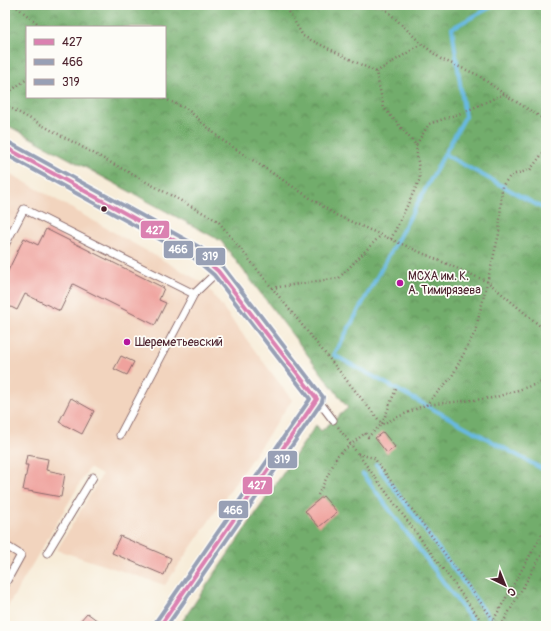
<svg xmlns="http://www.w3.org/2000/svg" width="551" height="631" font-family="Pangolin,sans-serif">
	<defs>
		<pattern id="forest-crowns" width="20" height="18" patternUnits="userSpaceOnUse"><rect width="20" height="18" fill="#72ad6c"/><path d="M2 6a3 3 0 1 1 6 0M12 15a3 3 0 1 1 6 0" fill="none" stroke="#608c59"/></pattern>
	</defs>
	<rect width="100%" height="100%" fill="#fdfcf7"/>
	<filter id="ink" filterUnits="userSpaceOnUse"><feTurbulence type="fractalNoise" baseFrequency=".025" numOctaves="2"/><feDisplacementMap in="SourceGraphic" scale="8" xChannelSelector="R" yChannelSelector="G"/><feConvolveMatrix kernelMatrix="1 2 1 2 8 2 1 2 1" color-interpolation-filters="sRGB"/></filter>
	<filter id="wash" filterUnits="userSpaceOnUse"><feTurbulence type="fractalNoise" baseFrequency=".012" numOctaves="4" result="noise"/><feDisplacementMap in="SourceGraphic" scale="16" xChannelSelector="R" yChannelSelector="G"/><feGaussianBlur stdDeviation="0.9" result="paint"/><feColorMatrix in="noise" values="0 0 0 0 0 0 0 0 0 0 0 0 0 0 0 0 0 1.4 0 .05"/><feComposite in="paint" operator="in"/></filter>
	<g filter="url(#wash)">
		<rect width="100%" height="100%" fill="#f7ecd8"/>
		<polygon fill="#f2d4be" points="5,173 9,173 205,284 292,400 165,585 57,550 102,475 89,468 5,611"/>
		<path fill="url(#forest-crowns)" stroke="#5e664c" fill-rule="evenodd" d="M5,5H546V626H179L316,425L321,431L348,408L221,241L5,124ZM27,27H165V97H27Z"/>
		<g fill="none" stroke-linecap="round" stroke-linejoin="round">
			<g stroke="#67b9e2" stroke-width="4">
				<polyline points="495,5 452,28 465,117 334,355 546,471"/>
				<polyline points="444,154 546,210"/>
				<polyline points="376,464 489,617"/>
				<polyline points="363,474 476,626"/>
			</g>
		</g>
		<g id="blocks">
			<g fill="#efa29d">
				<polygon points="46,229 164,288 159,300 166,303 155,325 73,284 60,311 25,294 17,310 5,304 5,277 24,238 38,245"/>
				<polygon points="121,356 134,362 127,375 114,369"/>
				<polygon points="71,398 94,411 82,434 59,422"/>
				<polygon points="383,432 395,447 387,453 375,438"/>
				<polygon points="27,455 48,459 46,470 65,474 61,497 23,490 28,465 25,465"/>
				<polygon points="323,496 337,512 319,527 305,511"/>
				<polygon points="120,536 171,558 164,575 112,553"/>
				<polygon points="87,613 105,626 85,626 80,621"/>
			</g>
		</g>
	</g>
	<g filter="url(#ink)">
		<use href="#blocks" fill-opacity="0" stroke="#876768" stroke-width="1"/>
		<g fill="none" stroke-linecap="round" stroke-linejoin="round">
			<g stroke="#876768" stroke-width="9">
				<g id="service">
					<polyline points="5,245 24,209 194,294"/>
					<polyline points="317,399 333,420"/>
					<polyline points="120,435 194,294 218,271"/>
					<polyline points="5,545 21,555 5,584"/>
					<polyline points="47,553 93,477"/>
				</g>
			</g>
			<g stroke="#876768" stroke-width="16">
				<polyline id="minor" points="5,147 197,253 218,271 317,399 160,626"/>
			</g>
			<g stroke="#876768" stroke-width="2.5" stroke-dasharray="1 3" stroke-linecap="butt">
				<polyline points="14,5 42,27"/>
				<polyline points="285,5 303,36 376,72 384,108 416,145 429,124 464,112 504,94"/>
				<polyline points="381,5 422,44 441,59 478,75 504,94 542,118 546,118"/>
				<polyline points="376,72 422,44"/>
				<polyline points="5,95 27,79"/>
				<polyline points="161,97 187,109 222,140 336,215 488,282 546,331"/>
				<polyline points="5,105 218,221 382,424 425,405 493,398 546,381"/>
				<polyline points="391,239 420,179 416,145"/>
				<polyline points="272,288 339,278 381,235"/>
				<polyline points="426,405 451,378 475,332 499,234 502,186 511,175 530,170 546,149 542,118"/>
				<polyline points="338,427 485,626"/>
				<polyline points="358,454 374,458 498,626"/>
				<polyline points="318,495 338,455 365,433 368,437 382,424 396,389"/>
				<polyline points="494,619 546,527"/>
				<polyline points="501,626 546,547"/>
			</g>
			<use href="#service" stroke="#fff" stroke-width="7"/>
			<use href="#minor" stroke="#fff" stroke-width="14"/>
			<g stroke="#fdfcf7" stroke-width="7">
				<polyline id="bus-1" points="5,147 197,253 218,271 317,399 160,626"/>
			</g>
			<g stroke="#fdfcf7" stroke-width="7">
				<polyline id="bus-2" points="5,154 194,258 214,275 310,399 155,623"/>
			</g>
			<g stroke="#fdfcf7" stroke-width="7">
				<polyline id="bus-3" points="8,142 201,248 223,267 323,397 322,402 167,626"/>
			</g>
			<use href="#bus-1" stroke="#db81b1" stroke-width="4"/>
			<use href="#bus-2" stroke="#98a0b5" stroke-width="4"/>
			<use href="#bus-3" stroke="#98a0b5" stroke-width="4"/>
		</g>
	</g>
	<circle fill="#4a1f2b" stroke="#fdfcf7" stroke-width="1.5" cx="104" cy="209" r="3.5"/>
	<g fill="#b5179e" stroke="#fdfcf7" stroke-width="1.5">
		<circle cx="400" cy="283" r="4"/>
		<circle cx="127" cy="342" r="4"/>
	</g>
	<g text-anchor="middle" dominant-baseline="central" stroke-width="3.5" stroke-linejoin="round" paint-order="stroke">
		<g font-size="12" fill="#4a1f2b" stroke="#fdfcf7" text-anchor="start">
			<text x="408" y="276">МСХА им. К.<tspan x="408" dy="14">А. Тимирязева</tspan></text>
			<text x="135" y="342">Шереметьевский</text>
		</g>
	</g>
	<g stroke="#fdfcf7" stroke-width="1.5">
		<rect x="140" y="220" width="30" height="19" rx="4" fill="#db81b1"/>
		<rect x="163" y="240" width="31" height="19" rx="4" fill="#98a0b5"/>
		<rect x="195" y="247" width="31" height="19" rx="4" fill="#98a0b5"/>
		<rect x="267" y="450" width="31" height="19" rx="4" fill="#98a0b5"/>
		<rect x="242" y="476" width="31" height="19" rx="4" fill="#db81b1"/>
		<rect x="218" y="500" width="31" height="19" rx="4" fill="#98a0b5"/>
	</g>
	<g font-size="11" text-anchor="middle" font-weight="bold" fill="#fff">
		<text x="155" y="234">427</text>
		<text x="178" y="253">466</text>
		<text x="210" y="260">319</text>
		<text x="282" y="463">319</text>
		<text x="257" y="489">427</text>
		<text x="233" y="514">466</text>
	</g>
	<rect width="551" height="631" fill="none" stroke="#fdfcf7" stroke-width="20"/>
	<rect x="26" y="26" width="140" height="72" fill="#fdfcf7" stroke="#b5a4a5"/>
	<rect x="34" y="39" width="20" height="6" fill="#db81b1" stroke="#b5a4a5"/>
	<text x="62" y="46" font-size="12" fill="#4a1f2b">427</text>
	<rect x="34" y="59" width="20" height="6" fill="#98a0b5" stroke="#b5a4a5"/>
	<text x="62" y="66" font-size="12" fill="#4a1f2b">466</text>
	<rect x="34" y="79" width="20" height="6" fill="#98a0b5" stroke="#b5a4a5"/>
	<text x="62" y="86" font-size="12" fill="#4a1f2b">319</text>
	<g transform="translate(505 585) rotate(137)" stroke="#fdfcf7" stroke-width="3" paint-order="stroke">
	<path d="M0-3L7 15L0 10L-7 15Z" fill="#4a1f2b"/>
	<text y="-6" font-size="11" font-weight="bold" text-anchor="middle" fill="#4a1f2b">С</text>
	</g>
</svg>
